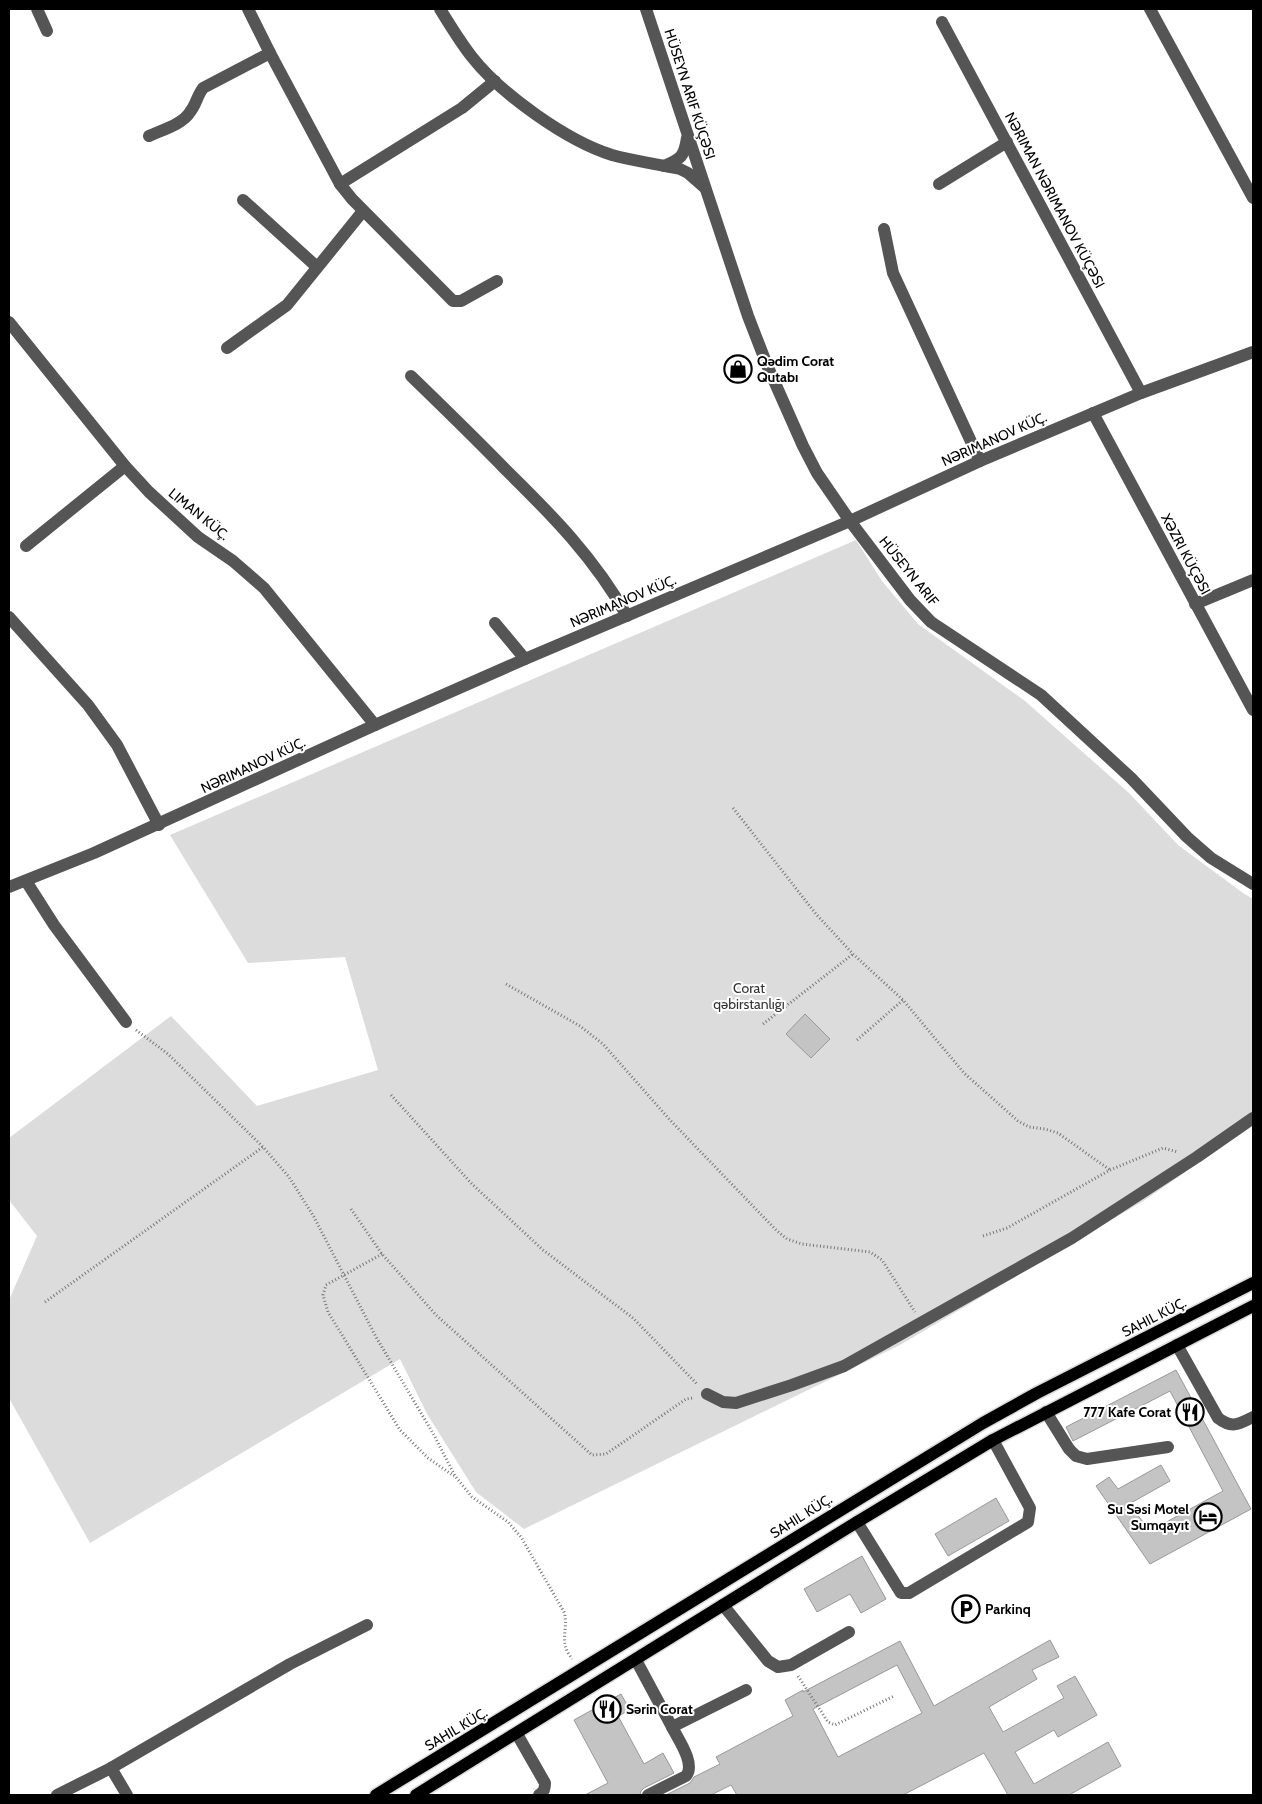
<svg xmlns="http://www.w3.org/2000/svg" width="1262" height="1804" font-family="Cabin,sans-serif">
	<rect width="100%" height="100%" fill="#fff"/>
	<polygon fill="#dcdcdc" points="856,540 882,581 918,624 1025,701 1129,793 1178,845 1243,893 1253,899 1253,1125 1145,1200 900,1345 524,1529 476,1492 427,1414 400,1359 90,1543 9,1398 9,1300 37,1236 9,1200 9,1138 171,1016 257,1106 378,1070 345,957 248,963 170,835"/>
	<g fill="#c4c4c4" stroke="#999" fill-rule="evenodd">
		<polygon points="805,1014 830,1039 811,1058 786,1034"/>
		<polygon points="1176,1370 1251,1509 1150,1564 1096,1486 1109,1477 1118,1489 1161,1465 1170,1481 1129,1504 1150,1531 1223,1491 1170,1391 1073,1441 1066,1427"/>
		<polygon points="996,1498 1009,1521 948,1556 935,1534"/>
		<polygon points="862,1556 886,1599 861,1613 850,1594 817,1612 804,1589"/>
		<path d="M1050,1640L1059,1657L1032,1670L1037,1679L989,1707L1003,1732L1064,1698L1057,1686L1075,1676L1097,1715L1058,1737L1054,1730L1015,1752L1034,1784L1108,1742L1121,1766L1069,1795H1008L984,1753L903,1795H737L731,1785L711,1795H666L690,1783L694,1777L720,1764L716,1757L793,1716L785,1700L803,1690V1692L900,1641L934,1706ZM897,1665L922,1713L838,1757L813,1709Z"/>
		<polygon points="621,1694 630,1710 618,1716 644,1764 663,1753 674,1773 644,1788 641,1791 640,1795 585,1795 608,1783 574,1720"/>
	</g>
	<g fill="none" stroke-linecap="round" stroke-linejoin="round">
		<g stroke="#dbdbdb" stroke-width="15">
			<g id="major">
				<polyline points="376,1795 983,1423 1037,1393 1253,1283"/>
				<polyline points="416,1795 857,1522 993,1440 1253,1306"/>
			</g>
		</g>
		<g stroke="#777" stroke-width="3" stroke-dasharray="1 2.5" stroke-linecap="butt">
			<polyline points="733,808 816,914 853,954 903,1000 964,1073 1018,1121 1029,1127 1045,1129 1058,1133 1110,1170"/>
			<polyline points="506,984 580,1026 603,1044 670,1120 777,1231 787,1239 802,1244 870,1252 882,1260 915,1312"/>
			<polyline points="763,1024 853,954"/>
			<path d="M136,1030L168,1054L263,1147L289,1177L314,1217L376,1337L434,1435L455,1476L472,1497L508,1522L521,1537L564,1612C568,1624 562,1637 566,1648C567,1652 570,1656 572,1659"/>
			<polyline points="857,1040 903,1000"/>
			<polyline points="391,1095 472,1184 543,1250 633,1318 698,1385"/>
			<polyline points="351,1209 382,1254 436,1315 592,1455 606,1454 686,1399 693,1398"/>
			<polyline points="983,1236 1007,1228 1110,1170 1163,1148 1178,1152"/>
			<polyline points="382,1254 326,1285 323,1295 328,1312 400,1430 428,1458 454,1476"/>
			<polyline points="45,1302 263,1147"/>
			<polyline points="798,1676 828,1722 835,1725 894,1696"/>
		</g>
		<g stroke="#555" stroke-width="12">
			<polyline points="37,9 47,31"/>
			<polyline points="248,9 270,53 340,184 352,199 453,301 461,301 497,281"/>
			<path d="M440,9C450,25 460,42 472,57C501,94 567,141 612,155C634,161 657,164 680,169L688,173L704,187"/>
			<polyline points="646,9 748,316 767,365 803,446 817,473 850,521 910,600 931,622 1041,695 1131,778 1187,837 1211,858 1253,884"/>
			<polyline points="1150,9 1253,198"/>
			<polyline points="942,22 1141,393"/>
			<path d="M149,136C162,130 183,124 190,112C196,105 197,96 203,88L270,53"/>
			<path d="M664,166C681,159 684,157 687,138"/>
			<polyline points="340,184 462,108 495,81"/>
			<polyline points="939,184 1007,142"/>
			<polyline points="243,200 317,267"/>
			<polyline points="884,229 893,273 980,461"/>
			<polyline points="9,322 125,466 149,492 198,537 233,561 264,588 375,725"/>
			<polyline points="227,348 287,305 363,211"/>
			<path d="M411,376C443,407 475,438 506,470C553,516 595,559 627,616"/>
			<polyline points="1093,413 1253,710"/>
			<polyline points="26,546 125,466"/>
			<polyline points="1195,604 1253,580"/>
			<polyline points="9,617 88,705 117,745 159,825"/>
			<polyline points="495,623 525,659"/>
			<polyline points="26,881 54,925 126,1022"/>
			<polyline points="9,887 94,853 375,725 525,659 850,521 980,461 1141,393 1253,352"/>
			<path d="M1177,1345L1218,1418C1232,1429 1239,1424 1253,1417"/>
			<polyline points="707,1394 723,1402 736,1403 792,1385 844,1366 1072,1238 1197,1157 1253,1118"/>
			<polyline points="1046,1412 1069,1449 1076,1456 1087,1459 1168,1447"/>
			<polyline points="857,1522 901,1593 909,1593 1028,1522 1030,1508 993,1440"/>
			<polyline points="723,1605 768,1661 778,1667 791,1665 849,1632"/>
			<polyline points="636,1660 672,1727 746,1690"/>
			<path d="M517,1734L545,1783C545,1789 544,1792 539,1795"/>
			<polyline points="111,1768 290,1664 367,1625"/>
			<polyline points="57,1795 111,1768 127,1795"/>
			<path d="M648,1795L686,1776C696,1764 678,1739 672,1727"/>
		</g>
		<use href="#major" stroke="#000" stroke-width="12"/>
	</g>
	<defs>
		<g id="shop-ring" transform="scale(1.4375)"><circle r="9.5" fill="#fff" stroke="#000" stroke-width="1.5"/><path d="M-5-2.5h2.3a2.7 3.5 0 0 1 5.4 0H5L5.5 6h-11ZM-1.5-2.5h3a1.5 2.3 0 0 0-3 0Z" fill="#000"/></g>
		<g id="restaurant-ring" transform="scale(1.4375)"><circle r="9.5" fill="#fff" stroke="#000" stroke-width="1.5"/><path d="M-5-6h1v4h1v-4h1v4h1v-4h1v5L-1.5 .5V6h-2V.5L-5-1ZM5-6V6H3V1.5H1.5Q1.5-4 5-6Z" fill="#000"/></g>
		<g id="hotel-ring" transform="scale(1.4375)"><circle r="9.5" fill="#fff" stroke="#000" stroke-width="1.5"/><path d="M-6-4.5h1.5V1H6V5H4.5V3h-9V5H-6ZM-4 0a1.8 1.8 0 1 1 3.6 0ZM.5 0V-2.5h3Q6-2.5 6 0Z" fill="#000"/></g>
		<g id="parking-ring" transform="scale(1.4375)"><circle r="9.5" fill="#fff" stroke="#000" stroke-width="1.5"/><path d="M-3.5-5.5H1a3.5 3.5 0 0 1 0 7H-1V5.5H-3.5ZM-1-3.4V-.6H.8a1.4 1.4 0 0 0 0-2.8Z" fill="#000"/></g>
	</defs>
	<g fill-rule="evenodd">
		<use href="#shop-ring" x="738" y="369"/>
		<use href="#restaurant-ring" x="1190" y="1412"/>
		<use href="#hotel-ring" x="1208" y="1517"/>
		<use href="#parking-ring" x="966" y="1609"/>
		<use href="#restaurant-ring" x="607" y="1709"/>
	</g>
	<g text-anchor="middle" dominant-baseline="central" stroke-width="4" stroke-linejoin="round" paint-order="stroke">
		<g font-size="14" fill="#000" stroke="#fff">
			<text transform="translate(690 94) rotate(72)">HÜSEYN ARIF KÜÇƏSI</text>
			<text transform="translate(1055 200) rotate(62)">NƏRIMAN NƏRIMANOV KÜÇƏSI</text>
			<text transform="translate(994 439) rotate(-24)">NƏRIMANOV KÜÇ.</text>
			<text transform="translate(199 514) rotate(39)">LIMAN KÜÇ.</text>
			<text transform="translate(1186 554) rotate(62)">XƏZRI KÜÇƏSI</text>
			<text transform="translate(909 571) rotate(51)">HÜSEYN ARIF</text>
			<text transform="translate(623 601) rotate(-23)">NƏRIMANOV KÜÇ.</text>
			<text transform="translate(253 765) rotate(-25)">NƏRIMANOV KÜÇ.</text>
			<text transform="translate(1154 1317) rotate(-27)">SAHIL KÜÇ.</text>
			<text transform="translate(801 1516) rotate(-32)">SAHIL KÜÇ.</text>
			<text transform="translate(456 1729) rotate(-31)">SAHIL KÜÇ.</text>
		</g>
		<g font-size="14" font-weight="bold" fill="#000" stroke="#fff" text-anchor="start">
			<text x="757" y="361">Qədim Corat<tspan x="757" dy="16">Qutabı</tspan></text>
			<text x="1171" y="1412" text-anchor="end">777 Kafe Corat</text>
			<text x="1189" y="1509" text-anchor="end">Su Səsi Motel<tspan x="1189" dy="16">Sumqayıt</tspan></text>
			<text x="985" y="1609">Parkinq</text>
			<text x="626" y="1709">Sərin Corat</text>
		</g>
		<g font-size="14" fill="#333" stroke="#fff">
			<text x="749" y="988">Corat<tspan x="749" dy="16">qəbirstanlığı</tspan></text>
		</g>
	</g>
	<rect width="1262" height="1804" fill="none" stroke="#000000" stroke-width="20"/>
</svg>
